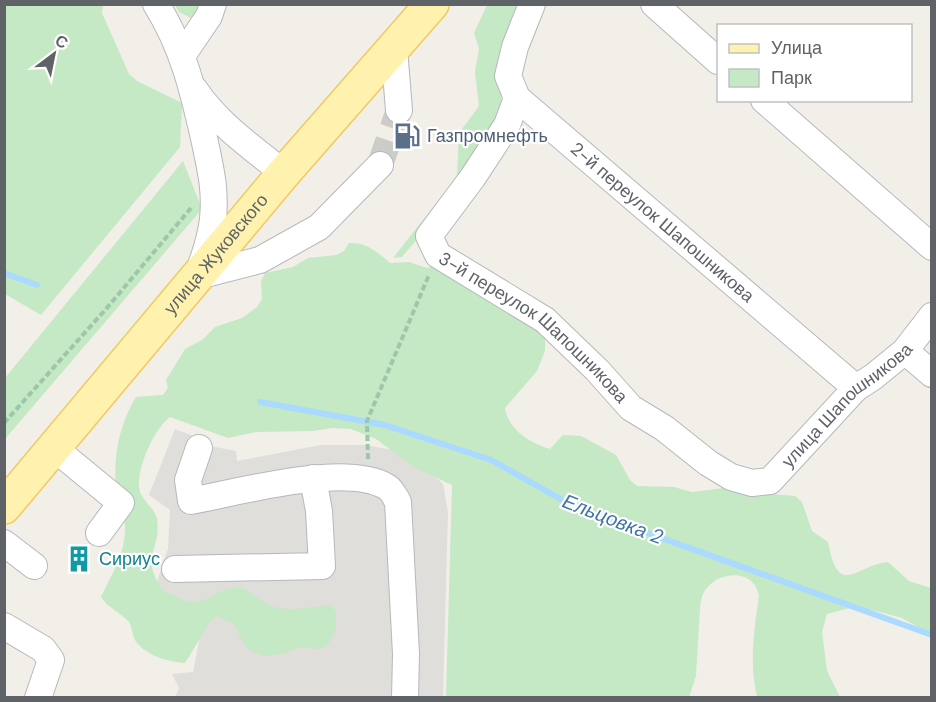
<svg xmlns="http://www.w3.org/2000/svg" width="936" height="702" font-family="'DM Sans',sans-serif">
	<rect width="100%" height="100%" fill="#f1efe8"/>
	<polygon fill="#e0deda" points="175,429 196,437 210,446 236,451 237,461 321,445 364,445 410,453 443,484 448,512 443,697 175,697 179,688 172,674 193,672 205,612 157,596 158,578 168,549 170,510 149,495"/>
	<g fill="#c5e8c5">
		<polygon points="5,4 103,5 102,13 129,74 137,81 182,103 180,147 41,315 5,294"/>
		<polygon points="175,5 202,5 191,18 179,12"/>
		<polygon points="487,5 521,5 504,54 499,127 445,206 402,257 393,258 457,177 459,133 479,106 475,72 479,49 474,33"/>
		<polygon points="183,161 202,209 5,439 5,378"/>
		<path d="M349,243C367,242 377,252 390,263L409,262L427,268L436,266L545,320V351L537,371L505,408C508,430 531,443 550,449L563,435L581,436L616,455L630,480L637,486L674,487L692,492L740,486L758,493L795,496L802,502L812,531L828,542C839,600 855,565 888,562L909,581L931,588L932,635L902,618L857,606L827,614L822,632L827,671L840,697H757C749,663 754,631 759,596C755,569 720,570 706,589C702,594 701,601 700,607L696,676L689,697H446L452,485L412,466L376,439L351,429L332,428L313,431L256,432L228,438L170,417C154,428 134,473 140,492C144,502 155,509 157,519C162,552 138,554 163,590C172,594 187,604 198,602C213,599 225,584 241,588C250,590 259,600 269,605C286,613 310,607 329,605L336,611V630L327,646L318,649L300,647L283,654L263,656L246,648L234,624L217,616L210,622L185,663C168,662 144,655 135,640C132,634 132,627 129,622C120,612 108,608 101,597C111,576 126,552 125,527C125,514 118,500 116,486C113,456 120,423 136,397L163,395L168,388L166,380L185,349L202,340L215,327L242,318L257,307L262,299L261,281L265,273L293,267L308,258L336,255L344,251Z"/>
	</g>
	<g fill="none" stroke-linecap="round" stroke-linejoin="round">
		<g stroke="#aadaff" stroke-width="6">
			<polyline points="4,273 37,285"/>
			<polyline points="260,402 385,425 491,460 575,507 932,635"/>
		</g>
		<polyline stroke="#ccccc8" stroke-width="26" stroke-dasharray="26 13" stroke-linecap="butt" points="380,165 399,110"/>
		<g stroke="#b5b8bc" stroke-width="28">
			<g id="minor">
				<path d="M156,4C183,47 193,90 204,138C210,167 216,188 213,219C211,236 206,252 200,268"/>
				<path id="s1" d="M532,4L515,47L508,76L517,98L856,388"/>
				<polyline points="654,4 718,61"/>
				<polyline points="394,49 399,110"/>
				<polyline points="182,56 209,16 213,4"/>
				<path d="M195,90C218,124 252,148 284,173"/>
				<path id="s2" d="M517,98L507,125L473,177L429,236L438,255L545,320L597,370L631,408L664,428L708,463L731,477L752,483L770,481L856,388L873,377L905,351L932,316"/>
				<polyline points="764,100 932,247"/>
				<polyline points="198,276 260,260 319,227 380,165"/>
				<polyline points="905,351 932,374"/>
				<polyline points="54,448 121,503 99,533"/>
				<path d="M199,448L188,480L191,501C239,492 346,462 387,487C392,490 395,497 398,502L406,654L405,698"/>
				<polyline points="4,543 34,566"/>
				<polyline points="175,569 322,566 319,511 313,478"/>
				<polyline points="4,626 43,649 51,660 38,698"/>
			</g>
		</g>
		<g stroke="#f2c960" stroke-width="36">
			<g id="major">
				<path id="s3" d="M4,507L284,173L432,4"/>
			</g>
		</g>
		<g stroke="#9cc7a9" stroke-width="4" stroke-dasharray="6 3" stroke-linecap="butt">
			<polyline points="4,423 106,309 191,208"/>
			<polyline points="368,459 367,421 429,275"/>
		</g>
		<use href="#minor" stroke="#fff" stroke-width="26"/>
		<use href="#major" stroke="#fff2af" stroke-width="33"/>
	</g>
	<defs>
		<g id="fuel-bare" transform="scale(2.07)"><path d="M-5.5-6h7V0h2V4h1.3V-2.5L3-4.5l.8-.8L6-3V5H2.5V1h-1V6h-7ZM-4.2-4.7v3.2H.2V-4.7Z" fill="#5c6f8a" stroke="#fff" stroke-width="2.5" paint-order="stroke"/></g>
		<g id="building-bare" transform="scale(2.07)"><path d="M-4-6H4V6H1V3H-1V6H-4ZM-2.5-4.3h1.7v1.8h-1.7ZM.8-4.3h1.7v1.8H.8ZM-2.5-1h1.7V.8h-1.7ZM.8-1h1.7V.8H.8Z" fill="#0f9aa8" stroke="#fff" stroke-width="2.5" paint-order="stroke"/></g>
	</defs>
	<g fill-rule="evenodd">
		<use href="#fuel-bare" x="407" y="136"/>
		<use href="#building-bare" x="79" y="559"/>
	</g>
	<g text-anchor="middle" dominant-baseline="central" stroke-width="4.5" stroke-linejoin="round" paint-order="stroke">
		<g font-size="18" fill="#4e5e75" stroke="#fff" text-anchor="start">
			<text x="427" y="136">Газпромнефть</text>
		</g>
		<g font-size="18" fill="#5f6368" stroke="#fff">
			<text stroke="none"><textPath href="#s1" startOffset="291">2-й переулок Шапошникова</textPath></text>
			<text stroke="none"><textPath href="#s3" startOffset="330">улица Жуковского</textPath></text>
			<text stroke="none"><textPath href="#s2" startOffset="306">3-й переулок Шапошникова</textPath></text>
			<text stroke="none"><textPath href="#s2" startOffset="704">улица Шапошникова</textPath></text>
		</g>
		<g font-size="18" fill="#0d838f" stroke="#fff" text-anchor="start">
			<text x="99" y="559">Сириус</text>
		</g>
		<g font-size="20" font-style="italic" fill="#4174aa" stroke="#fff">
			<text transform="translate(613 519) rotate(21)">Ельцовка 2</text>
		</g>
	</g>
	<rect width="936" height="702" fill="none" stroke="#5f6368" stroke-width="12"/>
	<rect x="717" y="24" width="195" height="78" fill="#ffffff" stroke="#bfc1c3" stroke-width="1.5"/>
	<rect x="729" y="44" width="30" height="9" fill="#fff2af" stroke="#bfc1c3" stroke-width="1.5"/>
	<text x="771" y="54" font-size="18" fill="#5f6368">Улица</text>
	<rect x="729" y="69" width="30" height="18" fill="#c5e8c5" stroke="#bfc1c3" stroke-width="1.5"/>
	<text x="771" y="84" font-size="18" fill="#5f6368">Парк</text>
	<g transform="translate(54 54) rotate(32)" stroke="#ffffff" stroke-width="4.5" paint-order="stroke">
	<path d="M0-4.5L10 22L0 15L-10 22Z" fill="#5f6368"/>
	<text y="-9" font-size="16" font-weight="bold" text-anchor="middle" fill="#5f6368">С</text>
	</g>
</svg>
